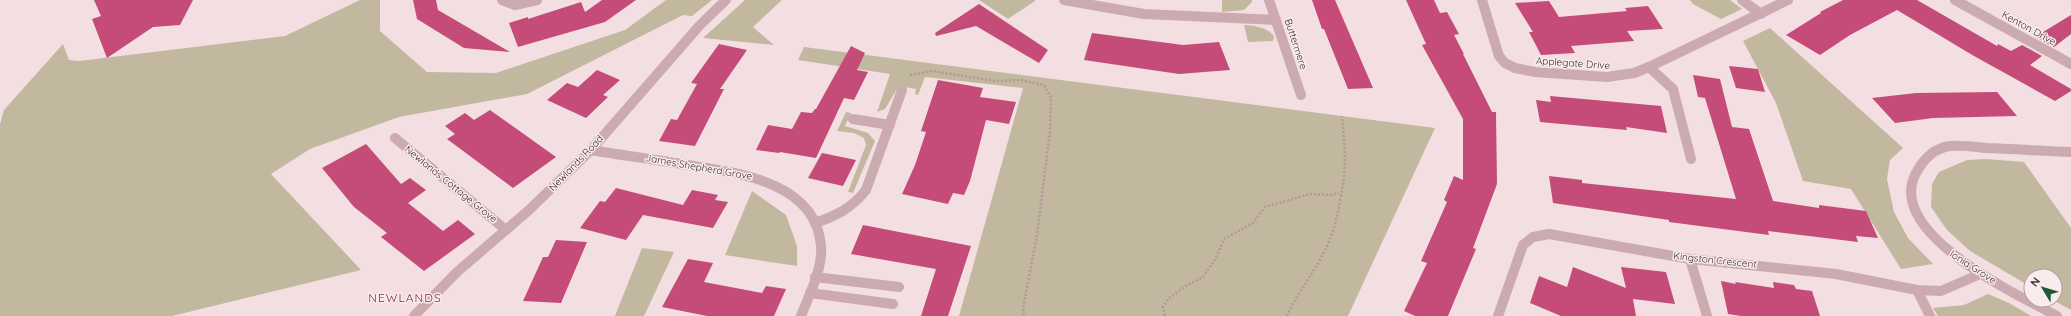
<svg xmlns="http://www.w3.org/2000/svg" width="2071" height="316" font-family="Quicksand,sans-serif">
	<rect width="100%" height="100%" fill="#f3dfe1"/>
	<g fill="#c2b89f">
		<polygon points="360,0 380,0 380,31 427,72 496,73 625,30 666,0 712,0 692,16 683,15 527,94 399,117 310,149 271,174 361,270 172,316 0,316 0,124 4,110 63,44 69,60 79,61 285,36"/>
		<polygon points="745,0 782,0 753,27 774,45 703,38"/>
		<polygon points="979,0 1035,0 1035,1 1008,19"/>
		<polygon points="1222,0 1252,0 1252,2 1244,10 1222,12"/>
		<polygon points="1690,0 1730,0 1742,9 1721,19 1693,4"/>
		<path d="M1244,25C1256,26 1266,27 1274,36L1273,41L1248,42Z"/>
		<polygon points="1770,28 1903,148 1890,160 1887,179 1894,212 1908,238 1933,264 1901,269 1851,189 1803,181 1776,103 1743,41"/>
		<polygon points="804,47 1435,128 1348,316 959,316 1023,88 925,77 918,95 915,94 916,89 899,86 885,109 877,112 890,74 798,60"/>
		<polygon points="846,112 851,113 845,126 868,133 875,141 853,193 848,192 866,145 864,138 854,133 837,131"/>
		<polygon points="1986,159 2024,162 2071,228 2071,310 2053,300 2055,300 2055,276 2031,276 2031,287 1970,251 1947,230 1931,207 1932,184 1939,172 1967,160"/>
		<polygon points="752,191 786,215 797,246 797,266 725,255"/>
		<polygon points="642,248 674,252 644,316 615,316"/>
		<polygon points="1988,294 2009,303 2031,316 1938,316 1933,308 1964,305"/>
	</g>
	<g fill="#c54b79">
		<polygon points="94,0 193,0 180,25 153,27 107,58 92,19 101,16"/>
		<polygon points="413,0 436,0 438,10 510,52 464,48 417,19"/>
		<polygon points="602,0 636,0 605,22 518,47 509,23 528,17 528,19 581,2 585,12"/>
		<polygon points="1312,0 1335,0 1373,88 1348,89 1324,29 1322,29"/>
		<polygon points="1406,0 1434,0 1440,13 1447,12 1459,34 1454,35 1464,54 1463,54 1492,112 1496,112 1497,184 1473,248 1476,249 1448,316 1415,316 1404,311 1427,263 1421,261 1447,202 1444,200 1454,176 1463,180 1463,119 1422,45 1426,44"/>
		<polygon points="1843,0 1917,0 1997,46 1998,44 2011,51 2022,45 2042,56 2030,65 2071,89 2071,91 2055,101 1974,56 1897,10 1850,35 1820,55 1786,35 1821,13 1820,12"/>
		<polygon points="1549,1 1559,17 1627,11 1625,8 1648,6 1663,29 1627,31 1634,41 1571,46 1575,53 1541,55 1529,32 1533,32 1515,3"/>
		<polygon points="979,4 1048,50 1039,63 976,26 936,36 935,33"/>
		<polygon points="2071,15 2071,34 2054,47 2035,37"/>
		<polygon points="1092,33 1183,45 1219,42 1230,70 1179,74 1084,60"/>
		<polygon points="719,44 747,50 720,89 724,89 695,146 659,141 671,119 677,120 697,84 691,83"/>
		<polygon points="851,46 865,53 857,70 868,72 854,100 844,98 816,158 780,152 779,153 756,150 768,125 792,129 801,112 812,113 815,109 816,109"/>
		<polygon points="1729,66 1758,69 1765,92 1736,88"/>
		<polygon points="597,70 620,80 603,95 608,97 586,118 547,100 567,83 578,87"/>
		<polygon points="1693,75 1720,79 1732,127 1749,129 1773,201 1819,208 1819,205 1866,211 1878,238 1856,236 1858,242 1768,231 1769,235 1669,222 1669,220 1553,203 1549,176 1582,180 1582,183 1736,199 1705,98 1698,97"/>
		<polygon points="938,80 983,88 980,97 1016,102 1009,124 986,120 970,181 964,195 953,193 948,204 902,194 915,165 926,132 921,131"/>
		<polygon points="1997,92 2017,116 1933,118 1895,123 1872,98 1916,93"/>
		<polygon points="1550,96 1661,106 1667,133 1626,127 1627,130 1540,122 1536,100 1551,102"/>
		<polygon points="490,110 556,157 513,188 447,139 455,134 445,126 465,113 474,120"/>
		<polygon points="366,144 401,184 410,178 426,190 408,203 443,231 458,220 475,234 424,271 381,237 387,233 354,207 322,168"/>
		<polygon points="822,153 856,160 843,186 808,178"/>
		<polygon points="616,188 683,205 692,190 718,195 715,200 728,202 713,228 643,215 626,240 580,228 600,201 605,202"/>
		<polygon points="863,225 971,246 948,316 921,316 936,269 851,254"/>
		<polygon points="556,240 587,242 561,303 523,301 543,257 548,257"/>
		<polygon points="688,259 713,263 704,282 762,293 766,286 786,289 774,316 707,316 662,307"/>
		<polygon points="1573,267 1626,288 1621,267 1666,272 1675,304 1633,299 1636,316 1561,316 1530,303 1539,276 1567,287"/>
		<polygon points="1721,281 1736,284 1735,282 1774,288 1773,282 1794,285 1796,289 1812,291 1820,316 1741,316 1728,314"/>
	</g>
	<g fill="none" stroke-linecap="round" stroke-linejoin="round">
		<g stroke="#b7959b" stroke-width="2.5" stroke-dasharray="2 2" stroke-linecap="butt">
			<polyline points="910,75 932,71 996,81 1020,80 1044,85 1051,98 1050,131 1037,235 1023,309 1024,316"/>
			<polyline points="1165,316 1163,307 1168,299 1187,285 1202,278 1215,260 1224,239 1253,223 1265,207 1310,194 1331,195 1339,193"/>
			<path d="M1287,316C1299,289 1319,267 1330,239C1338,219 1345,180 1345,159C1345,145 1343,130 1342,116"/>
		</g>
		<g stroke="#cbabb0" stroke-width="10">
			<polyline points="1742,0 1761,14"/>
			<polyline points="1649,67 1673,89 1691,159"/>
			<polyline points="395,138 506,230"/>
			<polyline points="815,277 899,287"/>
			<polyline points="1917,290 1930,316"/>
			<polyline points="810,293 893,304"/>
		</g>
		<g stroke="#cbabb0" stroke-width="10">
			<polyline points="502,0 515,5 537,0"/>
			<polyline points="1064,0 1144,14 1276,20"/>
			<polyline points="1269,0 1301,95"/>
			<polyline points="1482,0 1499,56 1505,63 1515,68 1535,72 1607,77 1634,73 1649,67 1788,0"/>
			<polyline points="1955,0 2071,64"/>
			<polyline points="853,119 890,125"/>
			<path d="M591,150C621,155 651,159 681,164C731,172 816,179 821,246C823,269 809,295 801,316"/>
			<path d="M815,223C836,216 852,208 866,190L902,90"/>
			<polyline points="1690,259 1707,316"/>
			<polyline points="414,316 457,272 528,211 591,150 700,25 726,0"/>
			<polyline points="1498,316 1523,245 1533,237 1549,234 1690,259 1836,274 1917,290 1941,291 1980,274"/>
			<path d="M2057,316C2018,295 1884,233 1916,173C1923,160 1934,148 1950,146C1961,145 1975,147 1986,148C2014,149 2043,151 2071,152"/>
		</g>
	</g>
	<g text-anchor="middle" dominant-baseline="central" stroke-width="3" stroke-linejoin="round" paint-order="stroke">
		<g font-size="10" fill="#392a2f" stroke="#faeced">
			<text transform="translate(2029 28) rotate(29)">Kenton Drive</text>
			<text transform="translate(1296 44) rotate(72)">Buttermere</text>
			<text transform="translate(1573 63) rotate(4)">Applegate Drive</text>
			<text transform="translate(576 163) rotate(-46)">Newlands Road</text>
			<text transform="translate(699 167) rotate(10)">James Shepherd Grove</text>
			<text transform="translate(451 184) rotate(39)">Newlands Cottage Grove</text>
			<text transform="translate(1715 260) rotate(6)">Kingston Crescent</text>
			<text transform="translate(1973 267) rotate(33)">Ionia Grove</text>
		</g>
		<g font-size="12" letter-spacing="1" fill="#882349" stroke="#faeced">
			<text x="405" y="297">NEWLANDS</text>
		</g>
	</g>
	<g transform="translate(2043 288) rotate(308)"><circle r="19" fill="#faeced" stroke="#ad9ea1"/>
	<path d="M0-3L7 15L0 10L-7 15Z" fill="#1f5b3a"/>
	<text y="-6" font-size="11" font-weight="bold" text-anchor="middle" fill="#392a2f">N</text>
	</g>
</svg>
